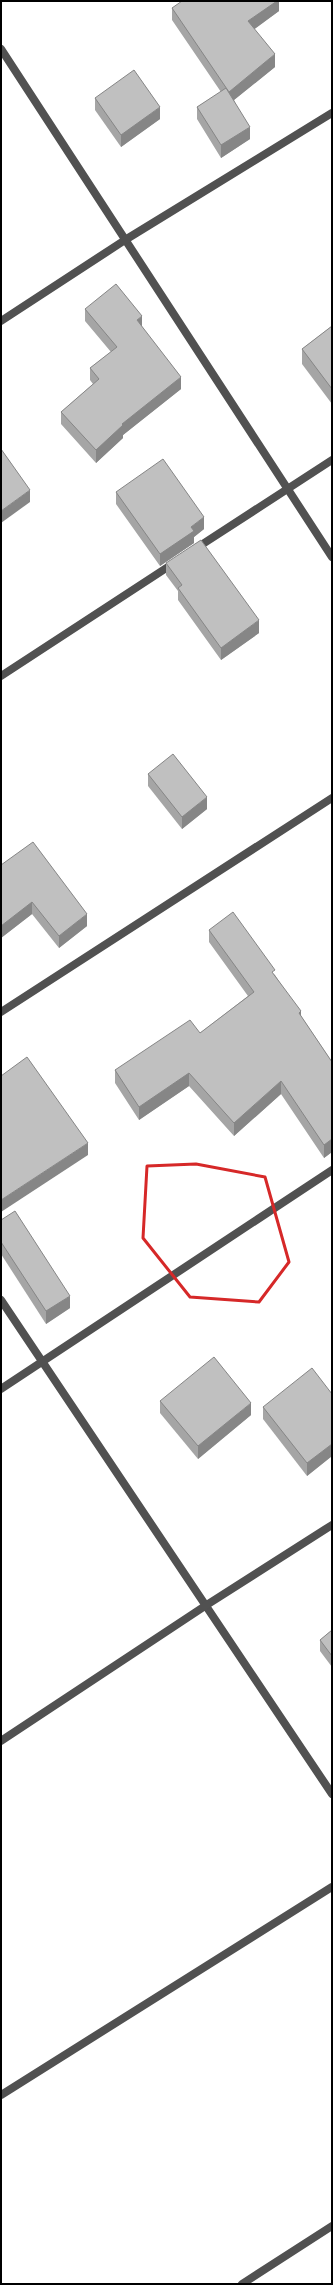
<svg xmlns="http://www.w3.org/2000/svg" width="333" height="2285" font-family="'Nunito Sans',sans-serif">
	<rect width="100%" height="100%" fill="#fff"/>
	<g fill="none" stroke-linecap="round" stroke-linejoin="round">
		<g stroke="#515151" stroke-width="8">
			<polyline points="1,49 332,557"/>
			<polyline points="1,321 125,240 332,113"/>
			<polyline points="195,549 332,460"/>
			<polyline points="1,676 174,563"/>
			<polyline points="1,1012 332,798"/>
			<polyline points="1,1300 332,1794"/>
			<polyline points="1,1389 332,1170"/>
			<polyline points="1,1741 205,1606 332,1525"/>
			<polyline points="1,2095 332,1887"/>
			<polyline points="242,2284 332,2226"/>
		</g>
	</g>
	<g fill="#a5a5a5">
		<polygon points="279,1 279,11 254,29 275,67 234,100 250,139 221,158 197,119 197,107 221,92 172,20 172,8"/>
		<polygon points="95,98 160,119 121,147 95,110"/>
		<polygon points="85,309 142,327 181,389 123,435 123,438 96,463 61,424 61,412 93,384 90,380 90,368 111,352 85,321"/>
		<polygon points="332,326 332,404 302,364 302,349"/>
		<polygon points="116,492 204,529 194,537 194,543 160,566 116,504"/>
		<polygon points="166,563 259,633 221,660 178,600 178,591 166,575"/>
		<polygon points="148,774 207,809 182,829 148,786"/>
		<polygon points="1,865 87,926 59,948 32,914 1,938"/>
		<polygon points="209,930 275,975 301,1016 332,1062 332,1152 324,1158 281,1094 234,1136 189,1086 139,1120 115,1083 115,1070 200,1033 248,996 209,942"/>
		<polygon points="1,1220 70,1308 46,1324 1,1254"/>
		<polygon points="332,1394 332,1456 307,1476 263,1419 263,1407"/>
		<polygon points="160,1401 251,1415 198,1459 160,1413"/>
		<polygon points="332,1630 332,1667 320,1651 320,1640"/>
	</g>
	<g fill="#868686">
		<polygon points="277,1 279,1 279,11 248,34 248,21"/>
		<polygon points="275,54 275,67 229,104 229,92"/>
		<polygon points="160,107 160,119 121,147 121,135"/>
		<polygon points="250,127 250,139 221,158 221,145"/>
		<polygon points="142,316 142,328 137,320"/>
		<polygon points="181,377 181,389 123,435 123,438 96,463 96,450 122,424"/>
		<polygon points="30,490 30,502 1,523 1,511"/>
		<polygon points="204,517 204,529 194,537 194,543 160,566 160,554 191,527"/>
		<polygon points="259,620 259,633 221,660 221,648"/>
		<polygon points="207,797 207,809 182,829 182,817"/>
		<polygon points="32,902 32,914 1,938 1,926"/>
		<polygon points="87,914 87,926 59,948 59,936"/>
		<polygon points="301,1011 301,1024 299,1013"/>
		<polygon points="189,1073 189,1086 139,1120 139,1107"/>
		<polygon points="281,1081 281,1094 234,1136 234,1123"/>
		<polygon points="332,1139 332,1152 324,1158 324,1145"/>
		<polygon points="88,1143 88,1155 1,1212 1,1200"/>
		<polygon points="70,1296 70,1308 46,1324 46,1311"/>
		<polygon points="251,1403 251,1415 198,1459 198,1446"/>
		<polygon points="332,1444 332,1456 307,1476 307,1463"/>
	</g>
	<g fill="#c0c0c0" stroke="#868686">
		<polygon points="182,1 277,1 248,21 275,54 229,92 172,8"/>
		<polygon points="134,70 160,107 121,135 95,98"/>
		<polygon points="226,88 250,127 221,145 197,107"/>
		<polygon points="116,284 142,316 137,320 181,377 122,424 123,425 96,450 61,412 99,379 90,368 117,347 85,309"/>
		<polygon points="332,326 332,389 302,349"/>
		<polygon points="1,449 30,490 1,511"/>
		<polygon points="163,459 204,517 191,527 194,531 160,554 116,492"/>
		<polygon points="201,540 259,620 221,648 178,588 182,585 166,563"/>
		<polygon points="173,754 207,797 182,817 148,774"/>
		<polygon points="33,842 87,914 59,936 32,902 1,926 1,865"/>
		<polygon points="233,912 275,970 272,972 301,1011 299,1013 332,1062 332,1139 324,1145 281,1081 234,1123 189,1073 139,1107 115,1070 190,1020 200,1033 254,992 209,930"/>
		<polygon points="27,1057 88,1143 1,1200 1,1076"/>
		<polygon points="15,1211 70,1296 46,1311 1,1242 1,1220"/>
		<polygon points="214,1357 251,1403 198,1446 160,1401"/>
		<polygon points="312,1368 332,1394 332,1444 307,1463 263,1407"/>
		<polygon points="332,1630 332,1656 320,1640"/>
	</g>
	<path fill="none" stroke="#d62828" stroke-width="3" stroke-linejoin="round" d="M196,1164L265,1177L289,1262L259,1302L190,1297L143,1238L147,1166Z"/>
	<rect width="333" height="2285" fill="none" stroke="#000000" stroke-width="4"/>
</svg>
